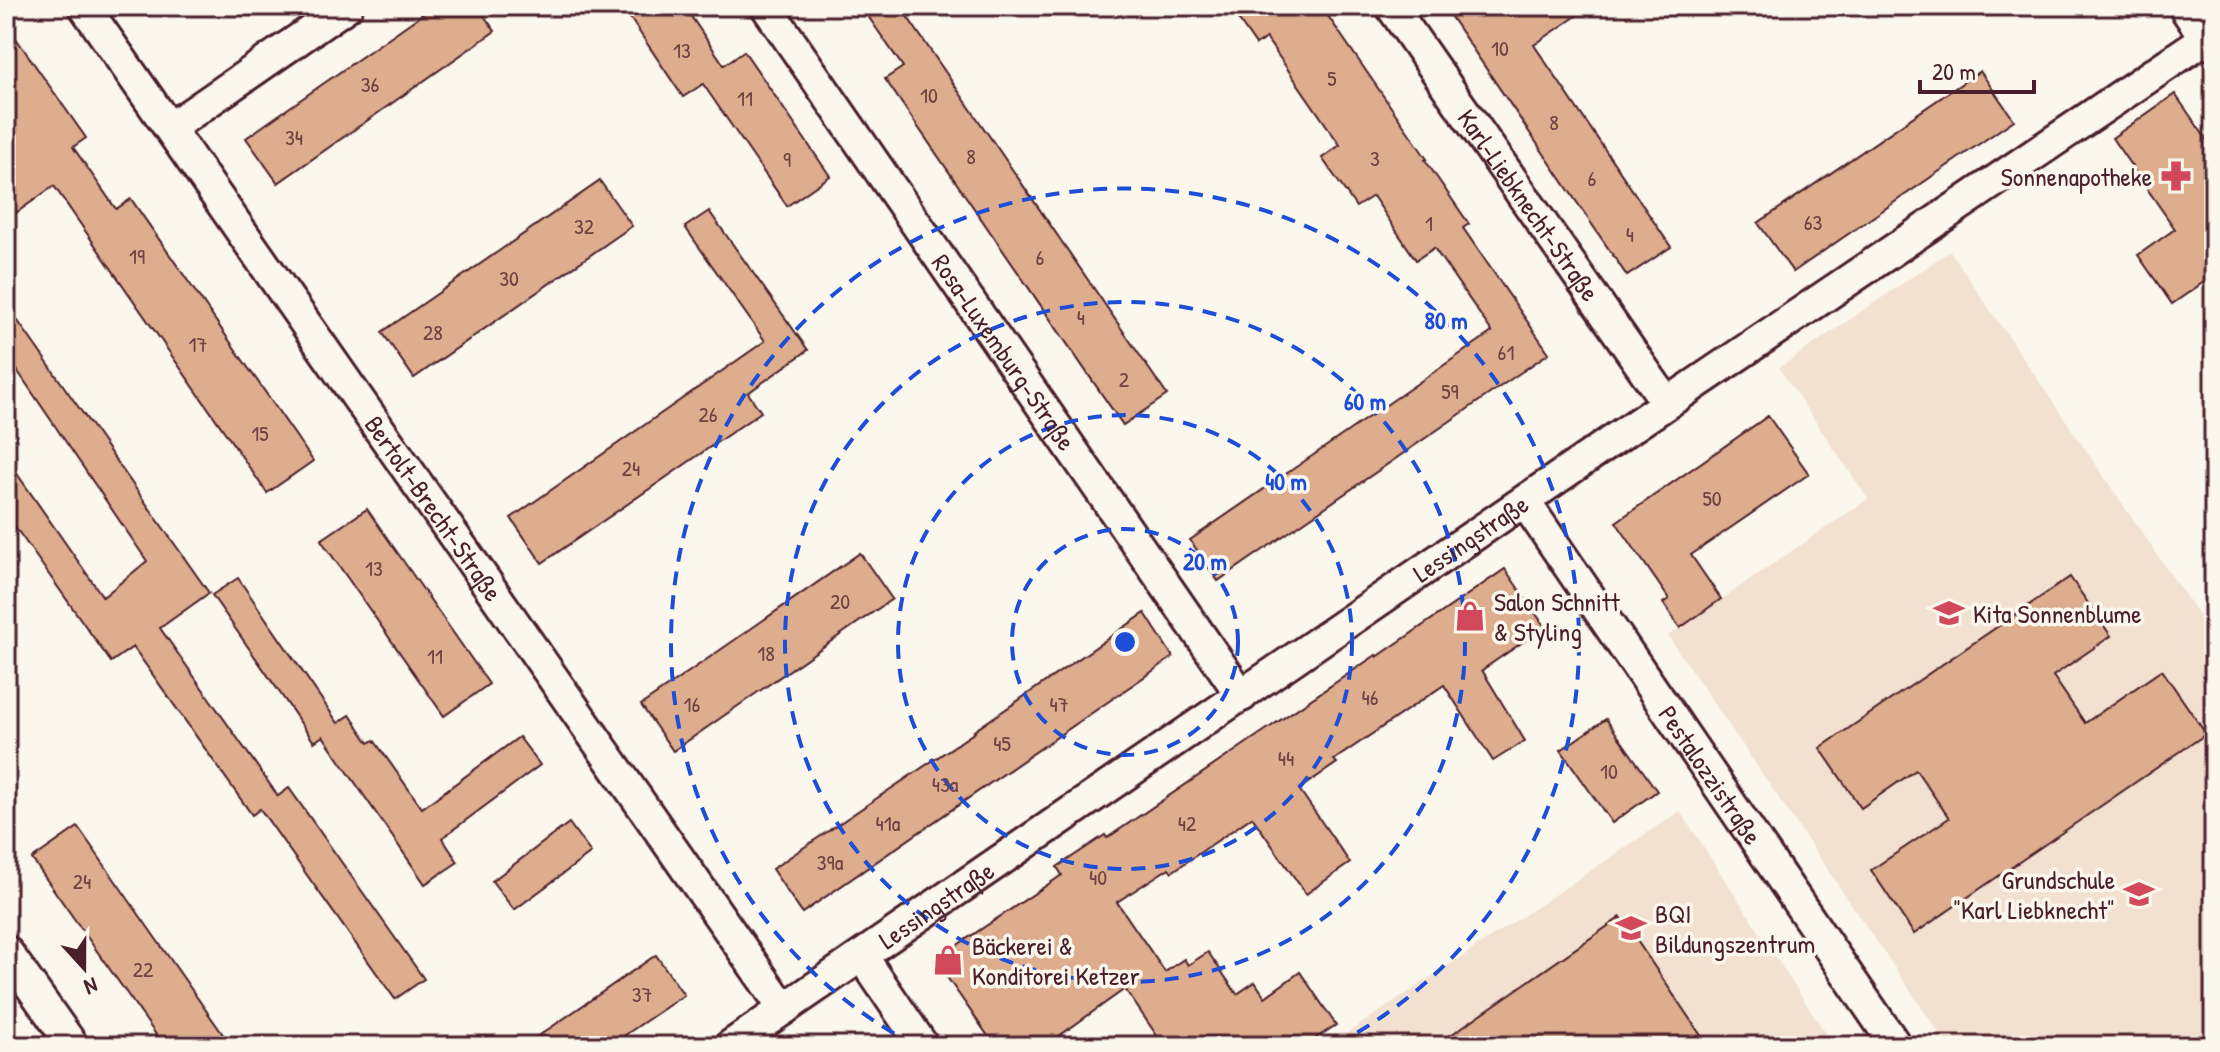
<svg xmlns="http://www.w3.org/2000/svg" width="2220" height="1052" font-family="'Patrick Hand',sans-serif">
	<rect width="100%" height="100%" fill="#fbf7ec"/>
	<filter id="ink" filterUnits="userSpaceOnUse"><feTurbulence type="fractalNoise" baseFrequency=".0125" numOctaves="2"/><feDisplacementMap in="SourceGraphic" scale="16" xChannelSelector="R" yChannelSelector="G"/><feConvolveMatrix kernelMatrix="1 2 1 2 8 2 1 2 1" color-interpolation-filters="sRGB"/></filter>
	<g filter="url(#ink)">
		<g fill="#f2e1d0">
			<polygon points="1950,251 2214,638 2214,1046 1948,1046 1668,636 1868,499 1779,368"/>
			<polygon points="1680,811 1834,1046 1328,1046"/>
		</g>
		<g fill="#ddad8e" stroke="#4a1f2b" stroke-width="2">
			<polygon points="434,6 477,6 495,31 278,183 246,138"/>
			<polygon points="622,6 684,6 724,65 744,51 830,176 787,206 703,84 683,97"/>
			<polygon points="861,6 900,6 1167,395 1123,425 885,79 903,67"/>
			<polygon points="1229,6 1321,6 1427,159 1425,160 1469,224 1463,228 1549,353 1218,581 1190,540 1492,332 1434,248 1416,260 1373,196 1356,207 1322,158 1340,145 1266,38 1256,45"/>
			<polygon points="1467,6 1591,6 1534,45 1671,247 1627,276 1451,17"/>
			<polygon points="6,24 86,138 73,147 116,209 131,199 313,461 267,493 54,186 6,220"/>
			<polygon points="1980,71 2014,120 1793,272 1758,223"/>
			<polygon points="2175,94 2214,150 2214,275 2172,304 2138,255 2175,229 2112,138"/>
			<polygon points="600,181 632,226 414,378 382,332"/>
			<polygon points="709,211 808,350 748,393 761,412 542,563 511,518 765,341 685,227"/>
			<polygon points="6,304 209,593 160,628 278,796 289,788 424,979 395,999 260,809 252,815 133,647 111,662 6,514 6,458 103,597 147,561 6,354"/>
			<polygon points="1768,416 1809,474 1691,555 1721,599 1680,628 1663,603 1669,599 1616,522"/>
			<polygon points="367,509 489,684 444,716 321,540"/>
			<polygon points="860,553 892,599 673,751 641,705"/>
			<polygon points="1505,569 1545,627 1482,670 1525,741 1493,761 1444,685 1334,760 1337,763 1299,789 1350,863 1306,894 1252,817 1172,872 1169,868 1117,902 1165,972 1184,959 1188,965 1208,952 1237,994 1255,982 1265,997 1300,972 1336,1025 1304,1046 1164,1046 1125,989 1045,1046 995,1046 935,960 1062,875 1057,867 1105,835 1107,838 1376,655 1377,657"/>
			<polygon points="2070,577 2111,636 2053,676 2085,723 2162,670 2206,734 1914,934 1871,870 1949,818 1916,770 1861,808 1820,748"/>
			<polygon points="238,578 338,723 350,715 369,743 374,740 422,808 519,737 540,765 442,838 458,862 425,884 323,736 314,742 212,595"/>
			<polygon points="1145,613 1173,657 802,913 772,869 975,732 974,731"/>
			<polygon points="1606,719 1657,791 1612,823 1561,750"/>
			<polygon points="569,823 591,853 514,910 492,881"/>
			<polygon points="78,827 131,903 231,1046 164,1046 32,859"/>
			<polygon points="1621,917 1708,1046 1435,1046"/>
			<polygon points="656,955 684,995 628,1033 609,1046 524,1046"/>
		</g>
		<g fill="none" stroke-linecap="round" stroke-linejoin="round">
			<g stroke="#4a1f2b" stroke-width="36">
				<g id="minor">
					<path id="s1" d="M84,6L784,1009"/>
					<path id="s2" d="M766,6L1242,696"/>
					<path id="s3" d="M1391,6L1667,403"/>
					<polyline points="170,128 347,6"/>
					<path id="s4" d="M1525,502L1896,1046"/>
					<polyline points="6,951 73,1046"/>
					<polyline points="862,956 923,1046"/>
					<path id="s5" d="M730,1046L1607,444L2212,34"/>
				</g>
			</g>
			<g stroke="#4a1f2b" stroke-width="50">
				<polyline id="secondary" points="2192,6 2214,38"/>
			</g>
			<use href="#minor" stroke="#fbf7ec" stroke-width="30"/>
			<use href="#secondary" stroke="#fbf7ec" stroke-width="44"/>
		</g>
	</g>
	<g fill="none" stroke="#1d4ed8" stroke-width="4" stroke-dasharray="14 10">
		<circle cx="1125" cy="642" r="113"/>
		<circle cx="1125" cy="642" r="227"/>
		<circle cx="1125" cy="642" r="340"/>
		<path d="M915 1045A454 454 0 1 1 1335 1045"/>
	</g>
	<defs>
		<g id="pharmacy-bare" transform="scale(2.4)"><path d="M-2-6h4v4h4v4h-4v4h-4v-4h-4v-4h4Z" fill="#d1495b" stroke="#fbf7ec" stroke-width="2.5" paint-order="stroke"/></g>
		<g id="school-bare" transform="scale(2.4)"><path d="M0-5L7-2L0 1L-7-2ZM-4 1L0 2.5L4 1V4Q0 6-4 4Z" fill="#d1495b" stroke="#fbf7ec" stroke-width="2.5" paint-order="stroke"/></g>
		<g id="shop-bare" transform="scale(2.4)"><path d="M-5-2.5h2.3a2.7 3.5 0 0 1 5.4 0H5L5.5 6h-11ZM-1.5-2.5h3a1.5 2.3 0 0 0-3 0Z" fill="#d1495b" stroke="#fbf7ec" stroke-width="2.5" paint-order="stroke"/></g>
	</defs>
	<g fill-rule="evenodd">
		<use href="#pharmacy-bare" x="2176" y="176"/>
		<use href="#school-bare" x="1949" y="613"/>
		<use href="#shop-bare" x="1470" y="616"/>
		<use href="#school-bare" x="2139" y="894"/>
		<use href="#school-bare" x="1631" y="928"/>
		<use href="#shop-bare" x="948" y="960"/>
	</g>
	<g text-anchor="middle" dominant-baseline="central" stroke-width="7" stroke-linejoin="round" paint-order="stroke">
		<g font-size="22" fill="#6f4244">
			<text x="1500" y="48">10</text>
			<text x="682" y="50">13</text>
			<text x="1332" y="78">5</text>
			<text x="370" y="84">36</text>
			<text x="929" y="95">10</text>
			<text x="745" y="98">11</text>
			<text x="1554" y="122">8</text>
			<text x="294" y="137">34</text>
			<text x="971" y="156">8</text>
			<text x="1375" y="158">3</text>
			<text x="787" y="159">9</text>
			<text x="1592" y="178">6</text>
			<text x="1813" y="222">63</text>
			<text x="1429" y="223">1</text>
			<text x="584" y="226">32</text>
			<text x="1630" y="234">4</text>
			<text x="137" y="256">19</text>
			<text x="1040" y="257">6</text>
			<text x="509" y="278">30</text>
			<text x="1081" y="317">4</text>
			<text x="433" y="332">28</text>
			<text x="198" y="344">17</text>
			<text x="1506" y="352">61</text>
			<text x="1124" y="379">2</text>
			<text x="1450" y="391">59</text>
			<text x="708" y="414">26</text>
			<text x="260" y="433">15</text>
			<text x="631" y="468">24</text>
			<text x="1712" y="498">50</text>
			<text x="374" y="568">13</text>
			<text x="840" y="601">20</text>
			<text x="766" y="653">18</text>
			<text x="435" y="656">11</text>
			<text x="1370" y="697">46</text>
			<text x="692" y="704">16</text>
			<text x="1059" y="704">47</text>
			<text x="1002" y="743">45</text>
			<text x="1286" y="758">44</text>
			<text x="1609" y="771">10</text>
			<text x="945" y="784">43a</text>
			<text x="888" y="823">41a</text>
			<text x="1187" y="823">42</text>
			<text x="830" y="862">39a</text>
			<text x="1098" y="877">40</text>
			<text x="82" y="881">24</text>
			<text x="143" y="969">22</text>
			<text x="642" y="994">37</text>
		</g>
		<g font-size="26" fill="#4a1f2b" stroke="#fbf7ec" text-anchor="start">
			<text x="2152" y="176" text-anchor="end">Sonnenapotheke</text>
			<text x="1494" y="601">Salon Schnitt<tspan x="1494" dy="30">&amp; Styling</tspan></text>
			<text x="1973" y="613">Kita Sonnenblume</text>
			<text x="2115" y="879" text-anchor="end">Grundschule<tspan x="2115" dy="30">"Karl Liebknecht"</tspan></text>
			<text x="1655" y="913">BQI<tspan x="1655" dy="30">Bildungszentrum</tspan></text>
			<text x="972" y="945">Bäckerei &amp;<tspan x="972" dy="30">Konditorei Ketzer</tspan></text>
		</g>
		<g font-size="26" fill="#4a1f2b" stroke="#fbf7ec">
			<text stroke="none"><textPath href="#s3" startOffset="242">Karl-Liebknecht-Straße</textPath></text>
			<text stroke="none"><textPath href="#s2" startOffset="420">Rosa-Luxemburg-Straße</textPath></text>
			<text stroke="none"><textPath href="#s1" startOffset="612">Bertolt-Brecht-Straße</textPath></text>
			<text stroke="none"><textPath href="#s5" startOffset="898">Lessingstraße</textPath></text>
			<text stroke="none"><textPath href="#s4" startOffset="330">Pestalozzistraße</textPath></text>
			<text stroke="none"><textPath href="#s5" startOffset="250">Lessingstraße</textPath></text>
		</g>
	</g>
	<circle cx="1125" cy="642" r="12" fill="#1d4ed8" stroke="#fbf7ec" stroke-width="4"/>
	<g font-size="24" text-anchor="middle" font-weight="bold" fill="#1d4ed8" stroke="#fbf7ec" stroke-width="7" stroke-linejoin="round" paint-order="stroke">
		<text x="1446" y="329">80 m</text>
		<text x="1365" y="410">60 m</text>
		<text x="1286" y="490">40 m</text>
		<text x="1205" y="570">20 m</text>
	</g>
	<rect width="2220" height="1052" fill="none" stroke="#fbf7ec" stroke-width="32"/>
	<rect x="16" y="16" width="2188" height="1020" fill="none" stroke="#4a1f2b" stroke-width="3" filter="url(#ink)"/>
	<g transform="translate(84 968) rotate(159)" stroke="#fbf7ec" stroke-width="6" paint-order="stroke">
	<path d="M0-6L14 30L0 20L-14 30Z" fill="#4a1f2b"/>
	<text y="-12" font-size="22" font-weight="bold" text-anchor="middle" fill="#4a1f2b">N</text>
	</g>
	<path d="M1920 80v12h114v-12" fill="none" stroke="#4a1f2b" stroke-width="4"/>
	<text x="1932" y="80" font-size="24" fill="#4a1f2b" stroke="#fbf7ec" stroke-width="6" paint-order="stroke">20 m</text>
</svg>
